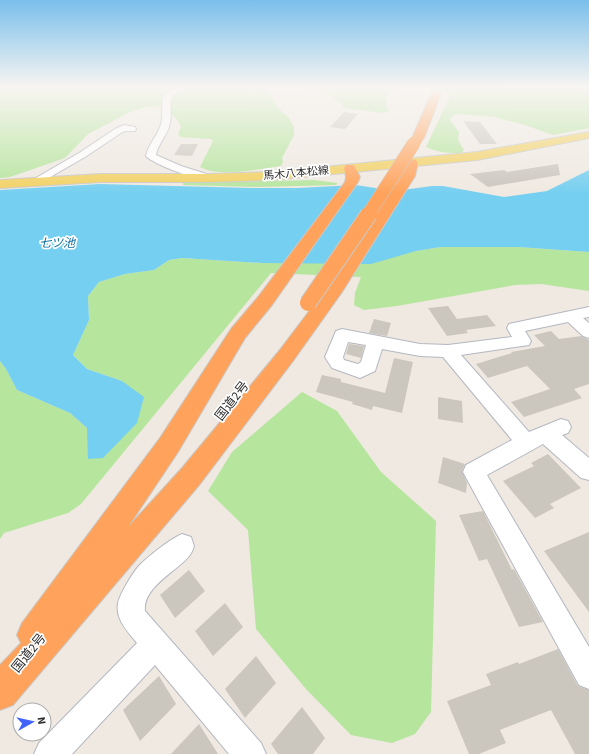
<svg xmlns="http://www.w3.org/2000/svg" width="589" height="754" font-family="'Source Sans 3','Noto Sans JP',sans-serif">
	<rect width="100%" height="100%" fill="#efe9e1"/>
	<g fill="#b6e59e">
		<path d="M0,88H267L277,107L288,117L294,127V135L282,158L283,162L281,166C258,169 220,178 200,167L213,141L211,139L181,137L178,134L181,127L178,121L164,106L147,107L132,111L88,134L65,158L10,177L0,178Z"/>
		<polygon points="308,88 393,88 387,92 386,105 389,111 383,113 345,108 339,102 328,95"/>
		<path d="M424,88H589V128L553,135L525,125L494,117L456,114L449,119L459,132L458,140L464,150L461,153C449,154 437,152 426,147L450,96L447,93Z"/>
		<polygon points="314,180 338,183 336,185 260,187 183,185 183,183"/>
		<polygon points="441,247 518,247 589,252 589,291 541,284 515,285 397,306 364,310 354,305 355,293 361,277 271,273 81,504 68,513 4,533 0,539 0,361 6,369 17,390 70,413 87,428 122,381 87,369 73,355 89,320 88,296 99,282 125,274 154,270 169,260 182,258 262,263 416,251"/>
		<polygon points="302,392 337,411 381,472 436,521 431,712 415,734 392,743 351,735 306,689 256,629 248,530 208,491 232,452"/>
	</g>
	<polygon fill="#75cff0" points="589,170 589,252 518,247 441,247 416,251 371,264 262,263 182,258 169,260 154,270 125,274 99,282 88,296 89,320 73,355 87,369 122,381 144,397 137,423 103,458 88,459 87,428 70,413 17,390 6,369 0,361 0,190 100,184 251,188 297,188 356,185 395,191 432,186 443,186 504,197 547,191"/>
	<g fill="#cbc7bf">
		<polygon points="344,112 358,114 345,129 330,127"/>
		<polygon points="463,121 480,122 497,144 480,144"/>
		<polygon points="181,144 198,144 192,156 174,155"/>
		<polygon points="558,164 560,175 488,187 470,174 504,170 507,172"/>
		<polygon points="448,306 457,319 487,315 496,326 466,330 468,333 447,336 428,308"/>
		<polygon points="374,319 391,323 387,336 369,333"/>
		<polygon points="551,331 559,339 581,336 589,340 589,384 574,389 582,398 524,417 511,402 550,389 527,366 488,378 476,364 512,353 511,352 545,346 534,335"/>
		<polygon points="349,344 364,346 361,358 346,354"/>
		<polygon points="394,358 413,362 402,413 373,406 372,410 352,404 353,402 316,392 322,375 341,379 341,382 385,393"/>
		<polygon points="438,397 462,401 463,423 438,419"/>
		<polygon points="548,454 581,488 550,504 554,508 535,518 503,481 534,466 531,463"/>
		<polygon points="443,457 465,464 462,471 467,483 466,493 438,483"/>
		<polygon points="483,511 512,570 514,569 543,622 519,627 487,559 479,561 459,515"/>
		<polygon points="589,532 589,612 544,551"/>
		<polygon points="189,570 205,591 175,618 160,595"/>
		<polygon points="225,603 243,627 213,656 195,631"/>
		<polygon points="558,649 578,686 589,690 589,754 575,754 551,710 500,730 506,743 479,754 469,754 447,701 491,685 486,674 518,662 519,664"/>
		<polygon points="256,656 276,683 245,718 225,689"/>
		<polygon points="159,676 176,704 140,741 123,710"/>
		<polygon points="302,707 325,738 313,754 278,754 271,744"/>
		<polygon points="199,724 218,754 171,754"/>
	</g>
	<g fill="none" stroke-linecap="round" stroke-linejoin="round">
		<g stroke="#b4b7c1" stroke-width="2">
			<g id="minor">
				<path d="M175,88H185C181,91 174,93 172,97C169,102 172,117 170,123C168,135 158,143 156,155L181,166L213,176L214,178L213,180C202,183 153,164 146,156C148,145 156,138 160,127C164,118 161,108 163,98C165,93 171,91 175,88Z"/>
				<polygon points="124,125 135,127 136,129 135,131 125,131 121,133 85,157 38,184 30,184 29,182 79,153 115,129"/>
				<path d="M589,307V317L583,318L589,323V338L583,336L568,322L525,331L531,341L529,345L461,355L529,432L561,419L568,421L571,427L568,433L562,435L589,458V480L581,478L543,444L487,475L589,647V689L579,685L463,472L466,465L512,440L443,357L420,356L382,349L375,371L360,378L332,368L325,357L336,331L342,329L420,344L448,345L512,337L507,328L509,324ZM348,342L366,345L361,362L358,364L344,360L343,357Z"/>
				<path d="M182,534L191,537L194,546C193,549 192,552 190,555C179,570 142,587 145,611L261,743L266,754H229L155,665L72,754H34L39,743L137,643C128,632 115,619 118,603C120,594 132,574 138,567C146,558 170,539 182,534Z"/>
			</g>
		</g>
		<g stroke="#c9c9c9" stroke-width="2">
			<polygon id="major" points="589,132 589,138 477,160 272,180 209,182 101,182 0,188 0,180 101,174 209,174 272,172 477,152"/>
		</g>
		<g stroke="#c9c9c9" stroke-width="2">
			<g id="highway">
				<polygon points="436,91 441,94 424,138 422,140 414,140 412,138 431,94"/>
				<polygon points="412,159 416,160 418,163 415,176 342,292 293,361 200,484 13,705 0,710 0,665 21,643 17,635 22,623 160,438 231,329 258,297 345,182 346,177 344,168 346,165 354,165 360,177 358,182 272,305 245,338 178,452 128,527 182,468 279,351 329,285 401,176 408,160"/>
			</g>
		</g>
		<use href="#minor" fill="#fff" fill-rule="evenodd"/>
		<use href="#major" fill="#f2d163" fill-rule="evenodd"/>
		<use href="#highway" fill="#ffa35c" fill-rule="evenodd"/>
		<g stroke="#c9c9c9" stroke-width="11" stroke-linecap="butt">
			<polyline id="highway-bridge-far2" points="414,144 418,138"/>
		</g>
		<g stroke="#c9c9c9" stroke-width="14" stroke-linecap="butt">
			<polyline id="highway-bridge-far1" points="368,215 414,143"/>
		</g>
		<g stroke="#c9c9c9" stroke-width="18" stroke-linecap="butt">
			<polyline id="highway-bridge" points="308,303 369,214"/>
		</g>
		<use href="#highway-bridge-far2" stroke="#ffa35c" stroke-width="10"/>
		<use href="#highway-bridge-far1" stroke="#ffa35c" stroke-width="13"/>
		<use href="#highway-bridge" stroke="#ffa35c" stroke-width="16"/>
	</g>
	<linearGradient id="sky" x2="0" y2="1"><stop stop-color="#7abfeb"/><stop offset="0.45" stop-color="#f8f5f2"/><stop offset="1" stop-color="#f8f5f2" stop-opacity="0"/></linearGradient>
	<rect width="589" height="194" fill="url(#sky)"/>
	<g text-anchor="middle" dominant-baseline="central" stroke-width="3.5" stroke-linejoin="round" paint-order="stroke">
		<g font-size="11" fill="#2e2e2e" stroke="#fff">
			<text transform="translate(296 173) rotate(-5)">馬木八本松線</text>
		</g>
		<g font-size="12" font-style="italic" fill="#0d6fa3" stroke="#fff">
			<text x="57" y="243">七ツ池</text>
		</g>
		<g font-size="13" fill="#2e2e2e" stroke="#fff">
			<text transform="translate(232 401) rotate(-52)">国道2号</text>
			<text transform="translate(29 653) rotate(-51)">国道2号</text>
		</g>
	</g>
	<g transform="translate(32 722) rotate(82)"><circle r="19" fill="#ffffff" stroke="#ababab"/>
	<path d="M0-3L7 15L0 10L-7 15Z" fill="#4264fb"/>
	<text y="-6" font-size="11" font-weight="bold" text-anchor="middle" fill="#2e2e2e">N</text>
	</g>
</svg>
